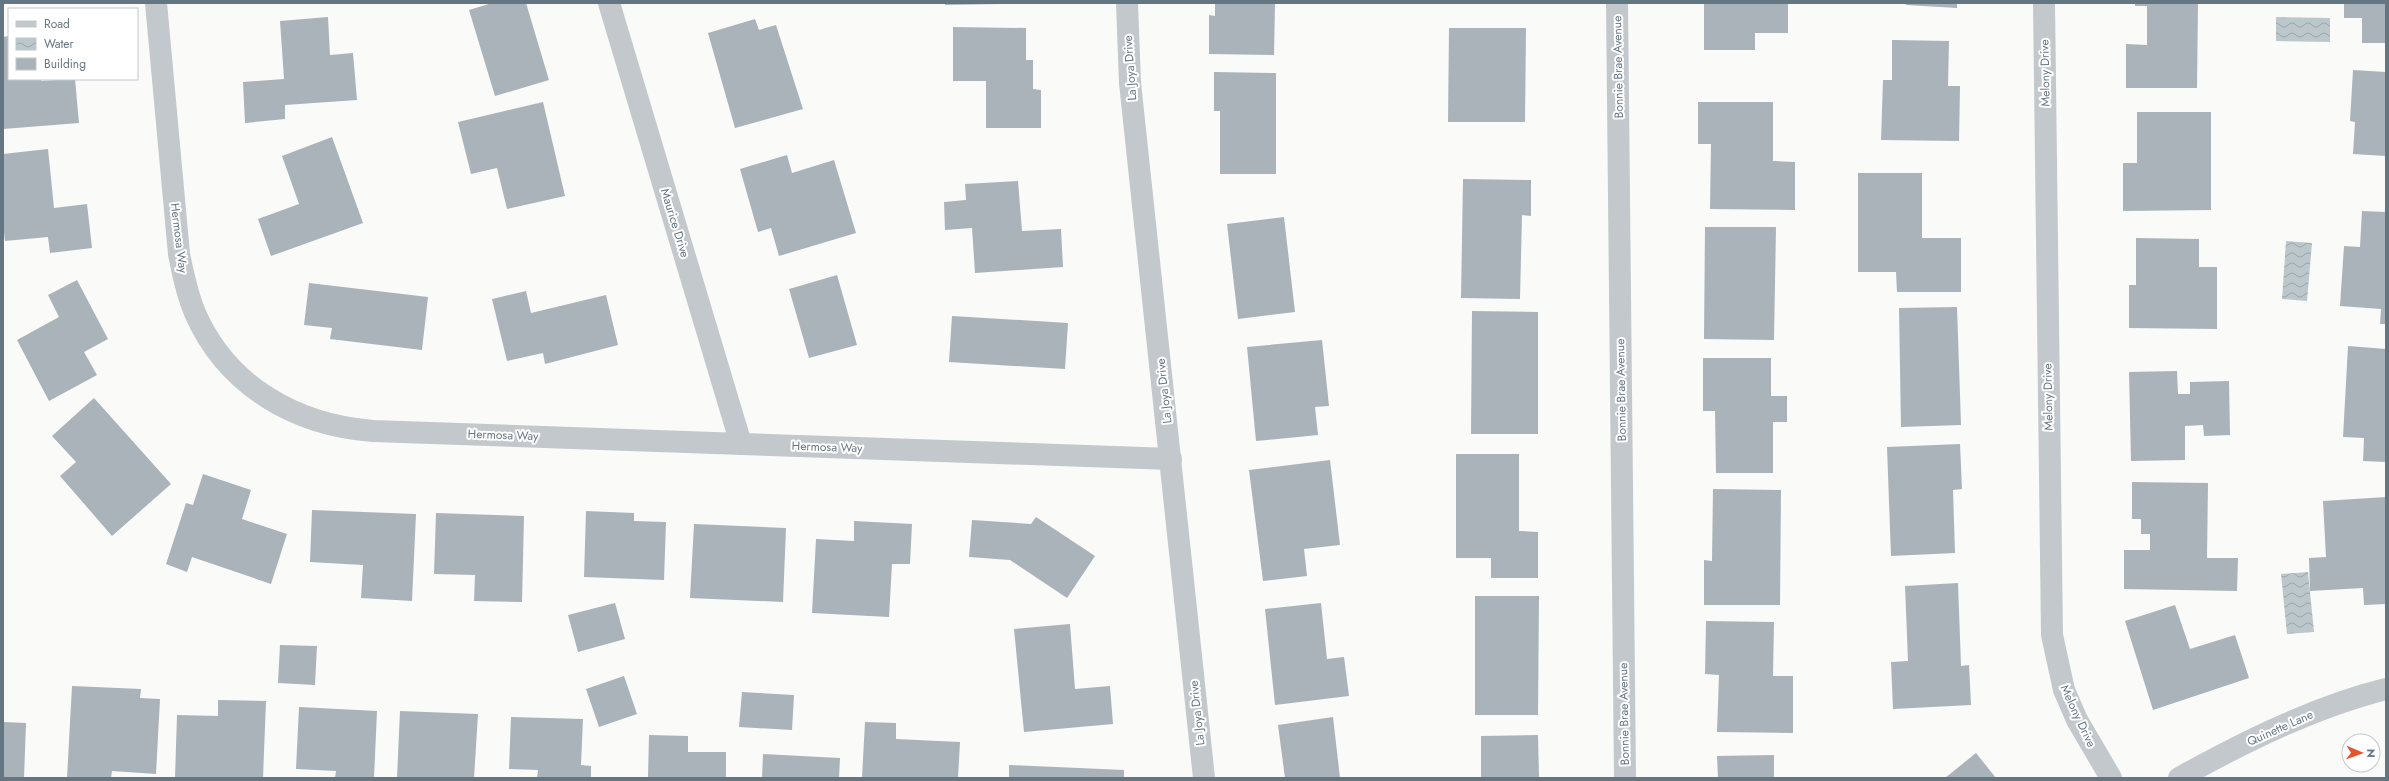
<svg xmlns="http://www.w3.org/2000/svg" width="2389" height="781" font-family="Jost,sans-serif">
	<defs>
		<pattern id="water-waves" width="16" height="10" patternUnits="userSpaceOnUse"><rect width="16" height="10" fill="#bbc7cb"/><path d="M0 5q4-4 8 0t8 0" fill="none" stroke="#9ca6aa"/></pattern>
	</defs>
	<rect width="100%" height="100%" fill="#fafaf8"/>
	<g fill="url(#water-waves)">
		<polygon points="2276,17 2330,18 2330,42 2276,41"/>
		<polygon points="2286,241 2312,243 2307,301 2282,299"/>
		<polygon points="2308,572 2314,632 2287,634 2281,574"/>
	</g>
	<g fill="#aab3b9">
		<polygon points="492,3 526,3 549,80 495,96 469,10"/>
		<polygon points="945,3 1002,3 1002,4 945,5"/>
		<polygon points="1215,3 1275,3 1274,55 1209,54 1209,15 1215,16"/>
		<polygon points="1704,3 1788,3 1788,33 1755,33 1755,50 1704,50"/>
		<polygon points="1906,3 1957,3 1957,8 1906,5"/>
		<polygon points="2135,3 2198,3 2197,88 2126,88 2126,44 2147,45 2147,6 2135,6"/>
		<polygon points="2344,3 2386,3 2386,43 2362,43 2362,18 2344,18"/>
		<polygon points="328,17 330,55 353,53 357,100 285,105 285,119 245,123 243,82 284,79 280,21"/>
		<polygon points="755,19 759,30 776,25 803,109 735,128 708,33"/>
		<polygon points="953,27 1026,28 1026,60 1033,60 1033,89 1041,90 1041,128 986,128 986,81 953,81"/>
		<polygon points="1449,28 1526,28 1525,122 1448,122"/>
		<polygon points="9,36 9,79 41,79 41,81 75,79 79,123 3,129 3,37"/>
		<polygon points="1892,40 1949,41 1948,86 1960,86 1959,141 1881,140 1883,80 1892,80"/>
		<polygon points="2353,70 2386,72 2386,156 2353,154 2355,122 2350,121"/>
		<polygon points="1214,72 1276,73 1276,174 1220,174 1220,111 1214,111"/>
		<polygon points="543,102 565,196 507,209 497,168 471,174 458,122"/>
		<polygon points="1698,102 1773,102 1773,161 1795,162 1795,210 1710,209 1711,144 1698,144"/>
		<polygon points="2137,112 2211,112 2211,210 2123,211 2123,163 2137,163"/>
		<polygon points="332,137 363,223 271,256 258,219 299,204 282,156"/>
		<polygon points="48,149 54,208 87,204 92,248 50,253 48,237 5,241 3,223 3,154"/>
		<polygon points="787,155 792,173 834,160 856,233 779,256 771,228 758,232 740,169"/>
		<polygon points="1858,173 1922,173 1922,238 1961,238 1961,292 1897,292 1896,272 1858,272"/>
		<polygon points="1463,179 1531,180 1531,216 1522,215 1520,299 1461,298"/>
		<polygon points="1018,181 1022,231 1061,229 1063,267 975,273 972,228 945,230 944,202 966,200 965,184"/>
		<polygon points="2362,211 2386,212 2386,324 2380,324 2381,309 2340,306 2344,246 2360,247"/>
		<polygon points="1284,217 1295,312 1238,319 1227,224"/>
		<polygon points="1705,227 1776,227 1774,340 1704,339"/>
		<polygon points="2136,238 2199,239 2199,267 2217,267 2217,329 2129,328 2129,285 2136,285"/>
		<polygon points="837,275 857,345 809,358 789,289"/>
		<polygon points="77,280 108,339 84,352 97,375 49,401 17,340 59,317 48,295"/>
		<polygon points="309,283 428,297 422,350 330,339 332,328 304,325"/>
		<polygon points="526,291 531,313 606,295 618,345 545,364 543,353 507,361 492,299"/>
		<polygon points="1957,307 1961,425 1901,427 1899,308"/>
		<polygon points="1472,311 1538,312 1538,434 1471,434"/>
		<polygon points="952,316 1068,323 1065,369 949,362"/>
		<polygon points="1322,340 1329,406 1315,407 1318,435 1256,441 1247,347"/>
		<polygon points="2348,346 2386,349 2386,462 2363,461 2364,438 2343,437"/>
		<polygon points="1703,358 1771,358 1771,396 1787,396 1787,422 1773,422 1773,473 1716,473 1715,411 1703,411"/>
		<polygon points="2177,371 2178,394 2190,394 2190,382 2229,381 2230,435 2204,436 2203,425 2185,426 2185,460 2131,461 2129,372"/>
		<polygon points="94,398 171,484 112,536 60,476 76,462 52,436"/>
		<polygon points="1960,444 1962,489 1953,490 1955,553 1891,556 1887,447"/>
		<polygon points="1456,454 1519,454 1519,531 1538,532 1538,578 1491,578 1491,558 1456,558"/>
		<polygon points="1330,460 1340,545 1304,549 1307,576 1263,581 1249,470"/>
		<polygon points="203,474 251,490 242,519 287,534 271,584 192,557 187,572 166,564 186,503 193,505"/>
		<polygon points="2132,482 2208,483 2207,558 2238,558 2237,591 2124,589 2124,550 2150,550 2150,534 2141,534 2141,519 2132,519"/>
		<polygon points="1713,489 1781,490 1780,605 1704,605 1704,560 1712,561"/>
		<polygon points="2386,497 2386,604 2364,605 2363,588 2310,591 2309,558 2326,557 2323,501"/>
		<polygon points="312,510 416,514 412,601 361,598 363,565 310,562"/>
		<polygon points="586,511 634,513 634,521 666,522 664,580 584,577"/>
		<polygon points="436,513 524,516 522,602 474,601 475,575 434,574"/>
		<polygon points="1036,517 1095,556 1067,598 1010,560 969,557 972,520 1031,524"/>
		<polygon points="854,521 912,524 910,564 892,564 889,617 812,613 816,539 854,541"/>
		<polygon points="694,524 786,528 783,602 690,598"/>
		<polygon points="1958,583 1961,666 1969,665 1971,705 1893,709 1891,662 1908,661 1905,586"/>
		<polygon points="1475,596 1539,596 1538,715 1475,715"/>
		<polygon points="615,603 625,639 578,652 568,615"/>
		<polygon points="1321,603 1327,659 1344,657 1349,696 1275,705 1265,609"/>
		<polygon points="2175,605 2190,649 2235,635 2249,678 2153,710 2125,621"/>
		<polygon points="1706,621 1774,622 1773,676 1793,676 1793,733 1717,732 1719,675 1705,674"/>
		<polygon points="1070,624 1075,689 1110,686 1113,724 1024,732 1014,629"/>
		<polygon points="280,645 317,646 315,685 278,683"/>
		<polygon points="624,676 637,714 599,727 586,689"/>
		<polygon points="72,686 141,689 140,698 160,699 156,774 112,771 111,778 67,778"/>
		<polygon points="742,692 794,695 792,730 739,727"/>
		<polygon points="218,700 266,701 263,778 175,778 177,715 218,716"/>
		<polygon points="299,707 377,711 374,778 335,778 336,771 296,769"/>
		<polygon points="400,711 478,714 474,778 397,778"/>
		<polygon points="511,717 583,719 581,765 591,766 591,778 537,778 538,770 509,769"/>
		<polygon points="1333,717 1340,778 1285,778 1278,725"/>
		<polygon points="3,722 26,723 24,778 3,778"/>
		<polygon points="865,722 896,723 896,739 960,742 958,778 862,778"/>
		<polygon points="649,735 688,736 688,752 726,752 726,778 648,778"/>
		<polygon points="1538,735 1539,778 1481,778 1481,736"/>
		<polygon points="1976,753 1996,778 1945,778"/>
		<polygon points="763,754 840,758 839,778 762,778"/>
		<polygon points="1774,755 1774,778 1718,778 1717,756"/>
		<polygon points="1009,765 1124,770 1124,778 1009,778"/>
	</g>
	<g fill="none" stroke-linecap="round" stroke-linejoin="round">
		<g stroke="#c3c8cc" stroke-width="22">
			<path d="M156,3L179,254C183,274 187,294 195,313C227,386 295,425 373,431L1171,459"/>
			<polyline points="609,3 741,444"/>
			<polyline points="1127,3 1130,83 1204,778"/>
			<polyline points="1617,3 1625,778"/>
			<polyline points="2044,3 2052,635 2064,690 2077,720 2111,778"/>
			<path d="M2179,778C2244,742 2314,707 2386,689"/>
		</g>
	</g>
	<g text-anchor="middle" dominant-baseline="central" stroke-width="4" stroke-linejoin="round" paint-order="stroke">
		<g font-size="12" fill="#657683" stroke="#fff">
			<text transform="translate(1618 67) rotate(-91)">Bonnie Brae Avenue</text>
			<text transform="translate(1130 68) rotate(-94)">La Joya Drive</text>
			<text transform="translate(2045 73) rotate(-91)">Melony Drive</text>
			<text transform="translate(675 223) rotate(73)">Maurice Drive</text>
			<text transform="translate(179 238) rotate(83)">Hermosa Way</text>
			<text transform="translate(1621 390) rotate(-91)">Bonnie Brae Avenue</text>
			<text transform="translate(1164 391) rotate(-96)">La Joya Drive</text>
			<text transform="translate(2048 397) rotate(-91)">Melony Drive</text>
			<text transform="translate(503 435) rotate(2)">Hermosa Way</text>
			<text transform="translate(827 447) rotate(2)">Hermosa Way</text>
			<text transform="translate(1197 713) rotate(-96)">La Joya Drive</text>
			<text transform="translate(1624 714) rotate(-91)">Bonnie Brae Avenue</text>
			<text transform="translate(2078 716) rotate(65)">Melony Drive</text>
			<text transform="translate(2280 728) rotate(-24)">Quinette Lane</text>
		</g>
	</g>
	<rect width="2389" height="781" fill="none" stroke="#657683" stroke-width="8"/>
	<rect x="8" y="8" width="130" height="72" fill="#ffffff" stroke="#c1c8cd"/>
	<rect x="16" y="21" width="20" height="6" fill="#c3c8cc" stroke="#c1c8cd"/>
	<text x="44" y="28" font-size="12" fill="#657683">Road</text>
	<rect x="16" y="38" width="20" height="12" fill="url(#water-waves)" stroke="#c1c8cd"/>
	<text x="44" y="48" font-size="12" fill="#657683">Water</text>
	<rect x="16" y="58" width="20" height="12" fill="#aab3b9" stroke="#c1c8cd"/>
	<text x="44" y="68" font-size="12" fill="#657683">Building</text>
	<g transform="translate(2361 753) rotate(92)"><circle r="19" fill="#ffffff" stroke="#c1c8cd"/>
	<path d="M0-3L7 15L0 10L-7 15Z" fill="#e4572e"/>
	<text y="-6" font-size="11" font-weight="bold" text-anchor="middle" fill="#657683">N</text>
	</g>
</svg>
